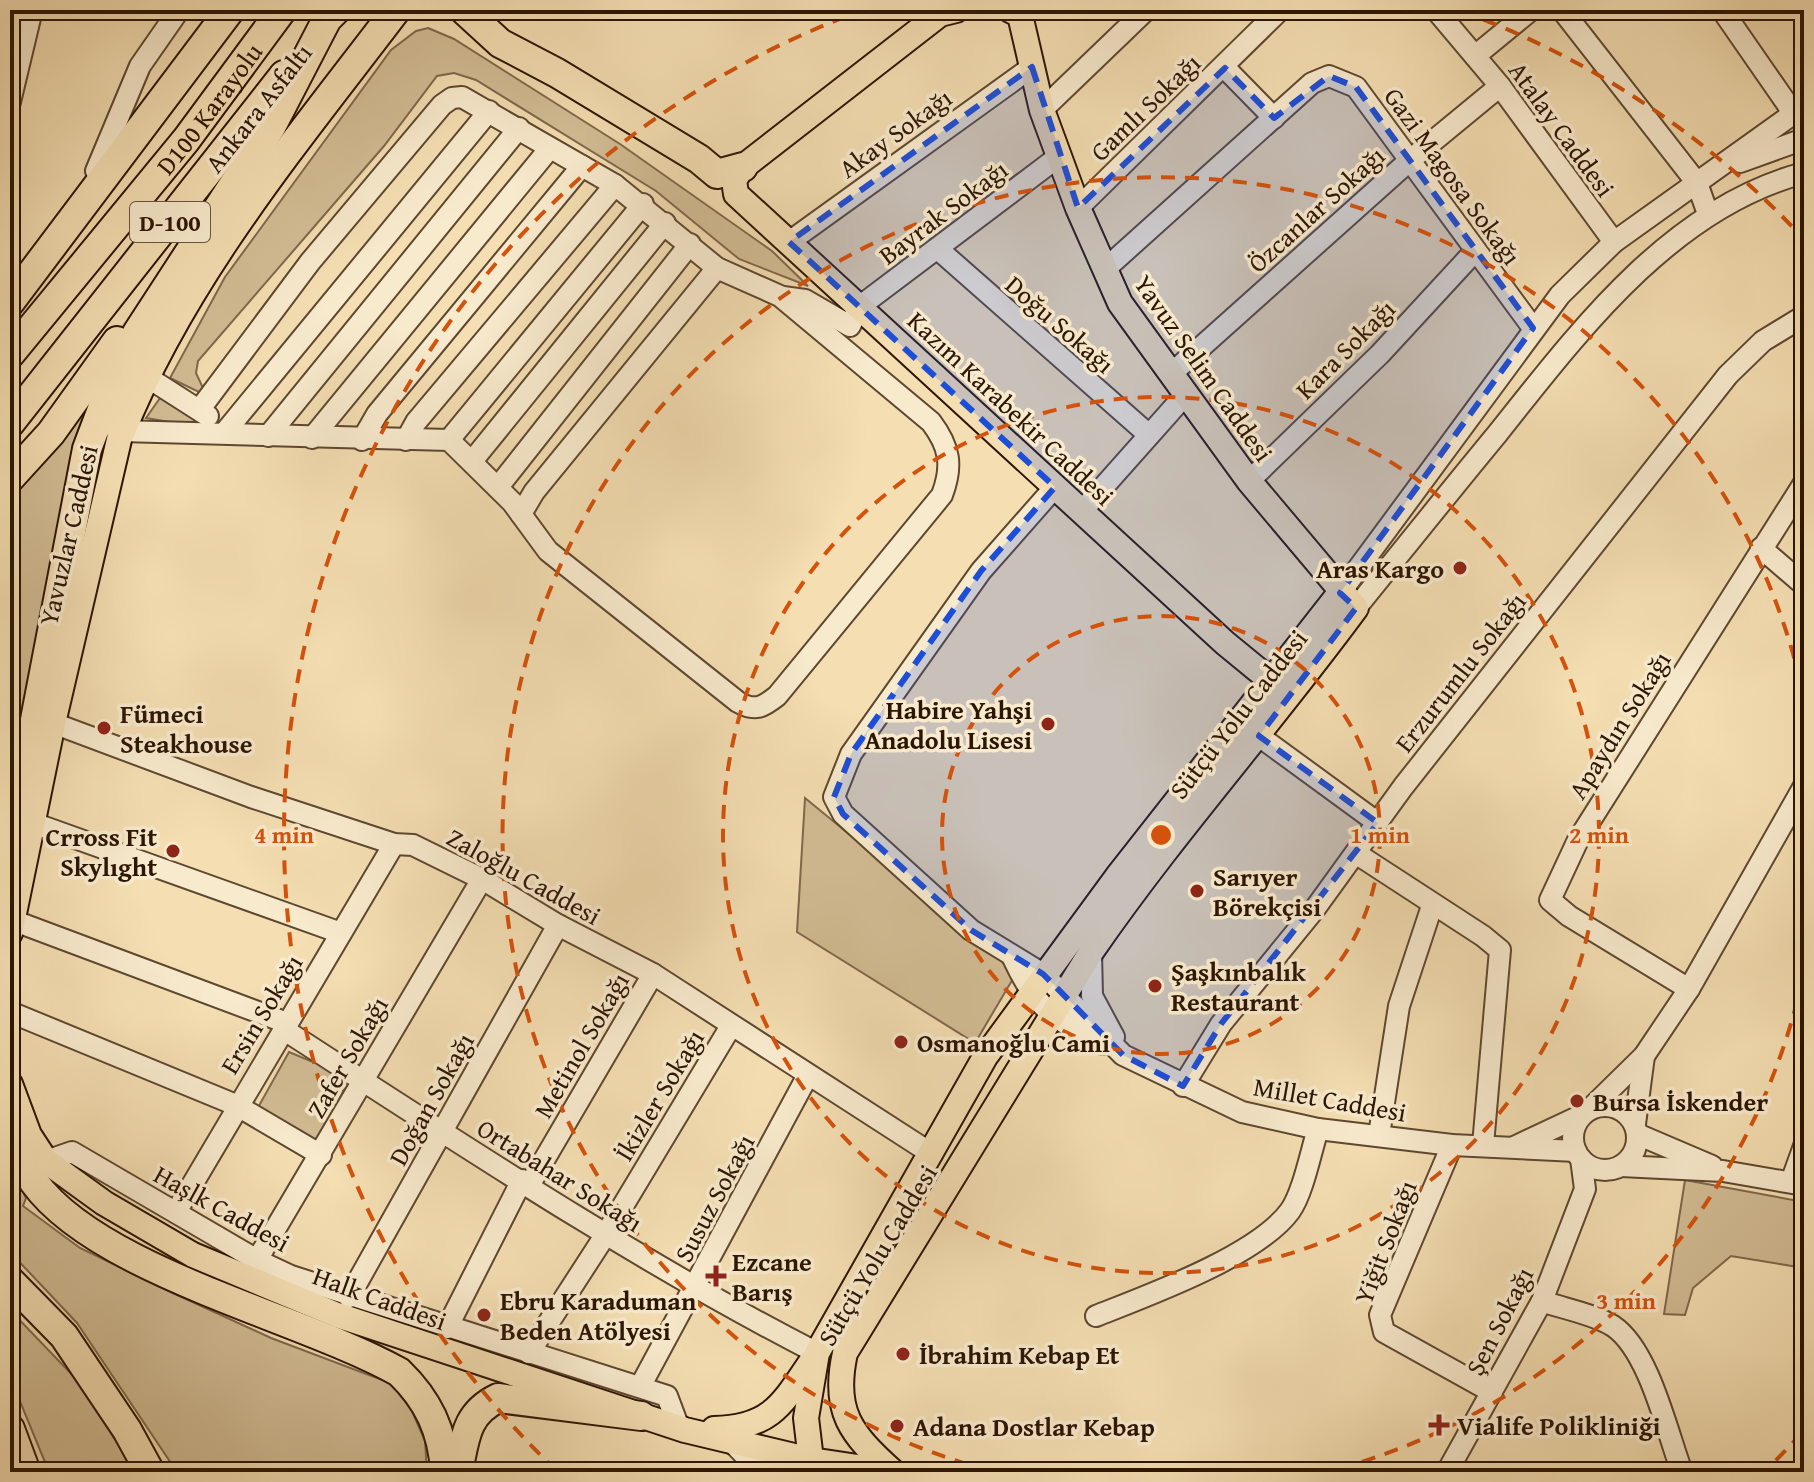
<svg xmlns="http://www.w3.org/2000/svg" width="1814" height="1482" font-family="'Gentium Book Plus',serif">
	<rect width="100%" height="100%" fill="#f4deb2"/>
	<filter id="stains"><feTurbulence type="fractalNoise" baseFrequency=".0025" numOctaves="4"/><feColorMatrix values="0 0 0 0 .2 0 0 0 0 .09 0 0 0 0 .02 0 0 0 .5 -.17"/></filter>
	<radialGradient id="worn" r=".72"><stop offset=".6" stop-color="#630" stop-opacity="0"/><stop offset="1" stop-color="#630" stop-opacity=".3"/></radialGradient>
	<g fill="#d2bc94" stroke="#7f684c" stroke-width="2">
		<polygon points="428,28 454,39 620,144 772,251 808,286 739,259 656,191 476,80 454,73 437,76 384,146 198,361 196,373 203,388 199,392 170,378 225,277 391,50 416,31"/>
		<polygon points="160,398 198,422 194,426 146,418"/>
		<polygon points="93,402 10,809 10,498"/>
		<polygon points="805,798 1017,972 975,1043 797,932"/>
		<polygon points="289,1052 349,1077 319,1147 256,1111"/>
		<polygon points="10,1165 26,1198 23,1206 80,1248 175,1294 271,1338 393,1384 412,1411 425,1441 427,1472 177,1472 77,1323 10,1252"/>
		<polygon points="1685,1180 1804,1202 1804,1268 1731,1256 1693,1288 1685,1315 1664,1314"/>
		<polygon points="10,1310 81,1384 135,1472 49,1472 10,1377"/>
	</g>
	<g fill="none" stroke-linecap="round" stroke-linejoin="round">
		<g stroke="#5e4730" stroke-width="24">
			<g id="minor">
				<polyline points="1436,10 1500,86 1614,242"/>
				<polyline points="1562,10 1697,183 1708,214"/>
				<polyline points="1722,10 1794,114"/>
				<polyline points="1800,10 1804,14"/>
				<polyline points="1475,56 1531,10"/>
				<polyline points="1225,68 1274,118"/>
				<polyline points="10,102 32,10"/>
				<polyline points="1042,110 1146,10"/>
				<polyline points="1740,162 1804,139"/>
				<polyline points="96,171 140,66 179,10"/>
				<polyline points="1078,208 1280,10"/>
				<polyline points="789,242 1032,67"/>
				<polyline points="939,250 1149,435"/>
				<polyline points="1104,270 1312,83 1329,76 1356,87 1533,328"/>
				<polyline points="783,297 805,300 850,326 859,307 1058,157"/>
				<polyline points="1171,374 1409,161 1500,86"/>
				<polyline points="144,375 208,416"/>
				<path d="M121,431L449,440L512,502L548,551L738,702C755,712 763,707 777,696L942,495C953,466 950,447 931,422L780,296L717,268L615,185L462,97L452,98L442,105L310,262L200,409"/>
				<polyline points="225,432 489,111"/>
				<polyline points="268,436 519,128"/>
				<polyline points="312,438 550,148"/>
				<polyline points="362,440 377,414 582,166"/>
				<polyline points="406,440 416,422 615,185"/>
				<polyline points="449,440 643,204"/>
				<polyline points="473,460 665,223"/>
				<polyline points="1249,481 1380,354 1475,251"/>
				<polyline points="498,487 690,244"/>
				<polyline points="1055,487 981,571 851,754 834,797 843,814 971,930 1043,974 1123,1055 1242,1112 1318,1129 1452,1145 1576,1151"/>
				<polyline points="1082,511 1185,395"/>
				<polyline points="521,514 534,492 717,268"/>
				<polyline points="1761,548 1804,585"/>
				<polyline points="1340,593 1560,295 1614,242 1804,106"/>
				<path d="M1356,608C1403,550 1450,491 1498,433C1579,331 1672,207 1804,173"/>
				<polyline points="53,723 251,797 394,844 413,845 482,879 558,925 653,974 932,1154"/>
				<polyline points="1259,736 1378,823"/>
				<polyline points="33,823 341,933"/>
				<polyline points="1357,854 1483,936 1500,950 1483,1145"/>
				<polyline points="12,920 287,1023"/>
				<polyline points="1091,952 1092,996 1114,1037"/>
				<path d="M1013,958C1037,1010 1052,1017 1102,1044"/>
				<polyline points="1689,989 1569,916 1550,900 1578,840 1804,483"/>
				<polyline points="10,1012 236,1105 321,1155"/>
				<path d="M283,1029C458,1142 632,1258 817,1353"/>
				<polyline points="1183,1086 1221,1024 1314,910 1403,787 1728,375 1763,341 1804,316"/>
				<circle cx="1605" cy="1138" r="32"/>
				<polyline points="1590,1109 1644,1056 1689,989 1804,786"/>
				<polyline points="1635,1124 1644,1056"/>
				<polyline points="1637,1134 1712,1166"/>
				<polyline points="1379,1135 1399,1006 1432,906"/>
				<polyline points="1452,1145 1380,1315 1384,1332 1492,1392"/>
				<polyline points="1514,1147 1582,1115"/>
				<polyline points="46,1161 72,1152 257,1260 291,1276 667,1396 679,1428"/>
				<polyline points="1621,1166 1723,1171 1804,1185"/>
				<polyline points="1791,1182 1804,1146"/>
				<polyline points="530,1184 653,974"/>
				<polyline points="176,1212 394,844"/>
				<polyline points="257,1260 482,879"/>
				<polyline points="349,1297 558,925"/>
				<path d="M1542,1301C1564,1309 1594,1314 1613,1326C1649,1350 1667,1432 1682,1472"/>
				<path d="M1096,1316C1149,1295 1257,1256 1290,1211C1303,1193 1311,1151 1318,1129"/>
				<polyline points="447,1328 522,1180"/>
				<polyline points="529,1353 606,1234 731,1026"/>
				<polyline points="641,1385 808,1075"/>
				<polyline points="730,1440 761,1472"/>
				<polyline points="784,1472 811,1460"/>
				<polyline points="1447,1472 1542,1301 1585,1189 1581,1159"/>
			</g>
		</g>
		<g stroke="#2c1504" stroke-width="28">
			<g id="major">
				<polyline points="956,10 940,14 743,167 734,180 736,194 1225,643 1286,693"/>
				<polyline points="10,933 53,723 121,431"/>
				<polyline points="10,1084 29,1135 46,1161 104,1203 193,1255 337,1315 685,1430 811,1460 891,1472"/>
				<path d="M714,1429C770,1428 782,1405 811,1362"/>
				<polyline points="816,1472 811,1460 806,1418 817,1353 985,1057 1117,877 1340,593"/>
				<path d="M893,1472C851,1434 832,1412 845,1353L1091,952C1173,833 1270,725 1356,608L1249,481L1120,303L1078,208L1042,110L1020,15L1010,10"/>
			</g>
		</g>
		<g stroke="#2c1504" stroke-width="32">
			<g id="highway">
				<polyline points="464,10 500,43 557,73 699,159 717,174 743,167"/>
				<polyline points="10,302 230,10"/>
				<path id="s1" d="M10,354L186,140L282,10"/>
				<polyline points="10,423 284,75"/>
				<path d="M121,431C184,275 295,143 396,10"/>
				<polyline points="10,478 51,433 117,341"/>
				<polyline points="10,850 87,449 107,396 137,333 271,127 327,19 336,10"/>
				<path d="M10,1133C17,1149 24,1168 34,1182C98,1271 301,1317 399,1372C428,1400 443,1431 445,1472"/>
				<polyline points="10,1281 64,1336 127,1430 150,1472"/>
				<polyline points="10,1429 26,1472"/>
				<path d="M458,1472C465,1439 465,1414 498,1398L641,1416"/>
			</g>
		</g>
		<use href="#minor" stroke="#f8eacd" stroke-width="20"/>
		<use href="#major" stroke="#f4deb2" stroke-width="24"/>
		<use href="#highway" stroke="#f4deb2" stroke-width="28"/>
	</g>
	<path fill="#1d4ed8" fill-opacity="0.2" stroke="#1d4ed8" stroke-width="6" stroke-dasharray="16 10" stroke-linejoin="round" d="M1032,67L1078,208L1225,68L1274,118L1329,76L1356,87L1533,328L1340,593L1356,608L1259,736L1378,823L1221,1024L1183,1086L1123,1055L1043,974L971,930L843,814L834,797L851,754L981,571L1055,487L789,242Z"/>
	<g fill="none" stroke="#d5520b" stroke-width="4" stroke-dasharray="14 10">
		<circle cx="1161" cy="835" r="219"/>
		<circle cx="1161" cy="835" r="438"/>
		<path d="M1803 977A658 658 0 0 1 1331 1471M991 1471A658 658 0 1 1 1803 693"/>
		<path d="M1802 1433A877 877 0 0 1 1765 1471M557 1471A877 877 0 0 1 861 11M1461 11A877 877 0 0 1 1802 237"/>
	</g>
	<g fill="#8f2418" stroke="#f8eacd" stroke-width="3">
		<circle cx="1460" cy="568" r="8"/>
		<circle cx="1048" cy="724" r="8"/>
		<circle cx="104" cy="728" r="8"/>
		<circle cx="173" cy="851" r="8"/>
		<circle cx="1197" cy="891" r="8"/>
		<circle cx="1155" cy="986" r="8"/>
		<circle cx="901" cy="1042" r="8"/>
		<circle cx="1577" cy="1101" r="8"/>
		<path d="M712 1264h8v8h8v8h-8v8h-8v-8h-8v-8h8z"/>
		<circle cx="484" cy="1315" r="8"/>
		<circle cx="903" cy="1354" r="8"/>
		<path d="M1435 1413h8v8h8v8h-8v8h-8v-8h-8v-8h8z"/>
		<circle cx="897" cy="1426" r="8"/>
	</g>
	<g text-anchor="middle" dominant-baseline="central" stroke-width="7" stroke-linejoin="round" paint-order="stroke">
		<rect fill="#f8eacd" stroke="#695540" stroke-width="2" x="130" y="202" width="80" height="40" rx="6"/>
		<g font-size="24" font-weight="bold" fill="#2c1504">
			<text x="170" y="222">D-100</text>
		</g>
		<g font-size="26" fill="#2c1504" stroke="#f8eacd">
			<text transform="translate(1145 107) rotate(-44)">Gamlı Sokağı</text>
			<text transform="translate(258 108) rotate(-52)">Ankara Asfaltı</text>
			<text stroke="none"><textPath href="#s1" startOffset="316">D100 Karayolu</textPath></text>
			<text transform="translate(1562 129) rotate(54)">Atalay Caddesi</text>
			<text transform="translate(895 133) rotate(-36)">Akay Sokağı</text>
			<text transform="translate(1453 176) rotate(54)">Gazi Magosa Sokağı</text>
			<text transform="translate(1316 209) rotate(-42)">Özcanlar Sokağı</text>
			<text transform="translate(943 212) rotate(-37)">Bayrak Sokağı</text>
			<text transform="translate(1060 324) rotate(41)">Doğu Sokağı</text>
			<text transform="translate(1345 349) rotate(-45)">Kara Sokağı</text>
			<text transform="translate(1204 368) rotate(55)">Yavuz Selim Caddesi</text>
			<text transform="translate(1011 408) rotate(43)">Kazım Karabekir Caddesi</text>
			<text transform="translate(68 535) rotate(-77)">Yavuzlar Caddesi</text>
			<text transform="translate(1460 672) rotate(-52)">Erzurumlu Sokağı</text>
			<text transform="translate(1238 714) rotate(-52)">Sütçü Yolu Caddesi</text>
			<text transform="translate(1619 725) rotate(-58)">Apaydın Sokağı</text>
			<text transform="translate(524 876) rotate(29)">Zaloğlu Caddesi</text>
			<text transform="translate(261 1014) rotate(-59)">Ersin Sokağı</text>
			<text transform="translate(581 1045) rotate(-60)">Metinol Sokağı</text>
			<text transform="translate(347 1057) rotate(-60)">Zafer Sokağı</text>
			<text transform="translate(659 1095) rotate(-59)">İkizler Sokağı</text>
			<text transform="translate(431 1099) rotate(-61)">Doğan Sokağı</text>
			<text transform="translate(1330 1099) rotate(10)">Millet Caddesi</text>
			<text transform="translate(560 1175) rotate(32)">Ortabahar Sokağı</text>
			<text transform="translate(714 1198) rotate(-62)">Susuz Sokağı</text>
			<text transform="translate(222 1208) rotate(29)">Haşlk Caddesi</text>
			<text transform="translate(1385 1242) rotate(-69)">Yiğit Sokağı</text>
			<text transform="translate(877 1255) rotate(-59)">Sütçü Yolu Caddesi</text>
			<text transform="translate(380 1298) rotate(20)">Halk Caddesi</text>
			<text transform="translate(1499 1321) rotate(-63)">Şen Sokağı</text>
		</g>
		<g font-size="26" font-weight="bold" fill="#2c1504" stroke="#f8eacd" text-anchor="start">
			<text x="1444" y="568" text-anchor="end">Aras Kargo</text>
			<text x="1032" y="709" text-anchor="end">Habire Yahşi<tspan x="1032" dy="30">Anadolu Lisesi</tspan></text>
			<text x="120" y="713">Fümeci<tspan x="120" dy="30">Steakhouse</tspan></text>
			<text x="157" y="836" text-anchor="end">Crross Fit<tspan x="157" dy="30">Skylıght</tspan></text>
			<text x="1213" y="876">Sarıyer<tspan x="1213" dy="30">Börekçisi</tspan></text>
			<text x="1171" y="971">Şaşkınbalık<tspan x="1171" dy="30">Restaurant</tspan></text>
			<text x="917" y="1042">Osmanoğlu Cami</text>
			<text x="1593" y="1101">Bursa İskender</text>
			<text x="732" y="1261">Ezcane<tspan x="732" dy="30">Barış</tspan></text>
			<text x="500" y="1300">Ebru Karaduman<tspan x="500" dy="30">Beden Atölyesi</tspan></text>
			<text x="919" y="1354">İbrahim Kebap Et</text>
			<text x="1457" y="1425">Vialife Polikliniği</text>
			<text x="913" y="1426">Adana Dostlar Kebap</text>
		</g>
	</g>
	<circle cx="1161" cy="835" r="12" fill="#d5520b" stroke="#f8eacd" stroke-width="4"/>
	<g font-size="24" text-anchor="middle" font-weight="bold" fill="#d5520b" stroke="#f8eacd" stroke-width="7" stroke-linejoin="round" paint-order="stroke">
		<text x="1380" y="843">1 min</text>
		<text x="1599" y="843">2 min</text>
		<text x="284" y="843">4 min</text>
		<text x="1626" y="1309">3 min</text>
	</g>
	<rect width="1814" height="1482" fill="none" stroke="#f4deb2" stroke-width="40"/>
	<rect x="12" y="12" width="1790" height="1458" fill="none" stroke="#2c1504" stroke-width="4"/>
	<rect x="20" y="20" width="1774" height="1442" fill="none" stroke="#2c1504" stroke-width="2"/>
	<rect width="100%" height="100%" filter="url(#stains)"/>
	<rect width="100%" height="100%" fill="url(#worn)"/>
</svg>
